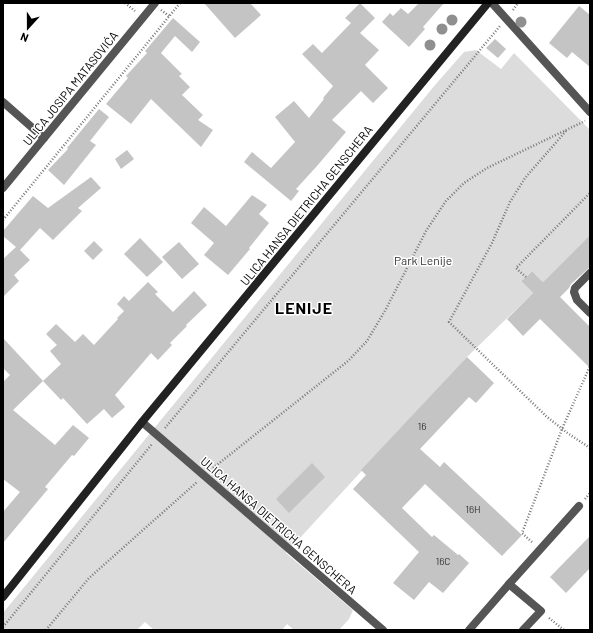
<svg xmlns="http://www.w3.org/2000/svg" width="593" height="633" font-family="Barlow,sans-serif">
	<rect width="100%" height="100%" fill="#fff"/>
	<polygon fill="#dcdcdc" points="476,50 501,69 514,53 590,130 590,235 543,282 532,271 521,281 533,293 467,357 286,553 353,610 349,619 339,630 294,630 287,624 282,630 154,630 145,622 137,630 3,630 3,613 435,85 464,52"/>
	<g fill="#c4c4c4">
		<polygon points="204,3 250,3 261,15 235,38"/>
		<polygon points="360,3 375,18 360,33 379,50 365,65 388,88 373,103 361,91 332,120 346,132 317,166 296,189 299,191 291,201 244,162 252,152 271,168 295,142 275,117 294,101 309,118 324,99 323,98 333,86 302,54 313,44 322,53 351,23 345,18"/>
		<polygon points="419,3 444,3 423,27 425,29 409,47 382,22 390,13 393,16 401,8 408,14"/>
		<polygon points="579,6 590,15 590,67 572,52 567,58 549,43"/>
		<polygon points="173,18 200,42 192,52 175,36 161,53 182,74 179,76 190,87 182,95 203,115 198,120 213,130 201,147 151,99 131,124 106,104 128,78 126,76 147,53 145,51"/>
		<polygon points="495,39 506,49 498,58 486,48"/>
		<polygon points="99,109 109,117 90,141 96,145 64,185 48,170 68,149 67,148"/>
		<polygon points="127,150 134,159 121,169 115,159"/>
		<polygon points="91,177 101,188 78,208 82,211 53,240 40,228 20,250 30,260 14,275 19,281 3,297 3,259 16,247 3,236 3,231 33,196 48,208"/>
		<polygon points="252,195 267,205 259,214 269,223 249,248 250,249 228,275 204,255 214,243 191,223 204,207 226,226"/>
		<polygon points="590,235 590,267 571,284 569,288 560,297 590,327 590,368 540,319 523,336 507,319 533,293 521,281 526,277 532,271 543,282"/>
		<polygon points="140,238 163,262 147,277 124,254"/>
		<polygon points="94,241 103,250 93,260 84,251"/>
		<polygon points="179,242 199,264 182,279 162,257"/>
		<polygon points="148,282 158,292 155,294 173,312 194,291 207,305 186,325 187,326 170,343 172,345 158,360 151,353 115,395 125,407 112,418 104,409 87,424 63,398 61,400 43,381 61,364 50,351 57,345 46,334 56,324 75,342 83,334 94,345 118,319 117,318 124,311 117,304 124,296 129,301"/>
		<polygon points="3,338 43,381 13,410 55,445 73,425 89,438 74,456 72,455 45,487 48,489 3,543 3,512 20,492 3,479 3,382 10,375 3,368"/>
		<polygon points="467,357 494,383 476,403 469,397 420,449 440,467 444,462 522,535 502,556 425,484 402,508 432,537 434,535 458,555 459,554 469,563 443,593 429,582 414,600 393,583 419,552 353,489 366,475 361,470"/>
		<polygon points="312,463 325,477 289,513 276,499"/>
		<polygon points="590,536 590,568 566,593 550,577"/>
	</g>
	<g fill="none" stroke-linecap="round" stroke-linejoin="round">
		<g stroke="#777" stroke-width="2.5" stroke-dasharray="1 2" stroke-linecap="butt">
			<polyline points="125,3 135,11"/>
			<polyline points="161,10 169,16"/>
			<polyline points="513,10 518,3"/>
			<polyline points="566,131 525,178 510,202 492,243 449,322 546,416 566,432 590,448"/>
			<polyline points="3,220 180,3"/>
			<polyline points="526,277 516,268 590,193"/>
			<polyline points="165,428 500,26"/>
			<polyline points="213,468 348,361 367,341 386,309 426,231 446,201 464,183 487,168 585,121"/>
			<polyline points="585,499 590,493"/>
			<polyline points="532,542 522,533 562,429 590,366"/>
			<polyline points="549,618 564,630"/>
			<polyline points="3,627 152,444"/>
			<polyline points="46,630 89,578 197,482"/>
		</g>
		<g stroke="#555" stroke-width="8">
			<polyline points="3,102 44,138"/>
			<polyline points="590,273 575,288 574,292 577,300 590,313"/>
			<polyline points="509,584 579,506"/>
			<polyline points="469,630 509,584 541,611 523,630"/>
		</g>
		<g stroke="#555" stroke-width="8">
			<polyline points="492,3 590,112"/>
			<polyline points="3,188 155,3"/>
			<polyline points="142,422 383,630"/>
		</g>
		<polyline stroke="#222" stroke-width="8" points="3,597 142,422 488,3"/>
	</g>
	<g fill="#8f8f8f">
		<circle cx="452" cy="20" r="5.5"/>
		<circle cx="521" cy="22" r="5.5"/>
		<circle cx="442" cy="29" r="5.5"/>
		<circle cx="430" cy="45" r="5.5"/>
	</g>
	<g text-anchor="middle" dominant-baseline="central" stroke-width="3" stroke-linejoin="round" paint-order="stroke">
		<g font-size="10" fill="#313131">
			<text x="422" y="426">16</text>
			<text x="473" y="509">16H</text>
			<text x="443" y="561">16C</text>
		</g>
		<g font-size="12" fill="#000" stroke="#fff">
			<text transform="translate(70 88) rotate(-51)">ULICA JOSIPA MATASOVIĆA</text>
			<text transform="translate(306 205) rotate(-51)">ULICA HANSA DIETRICHA GENSCHERA</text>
			<text transform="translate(279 525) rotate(41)">ULICA HANSA DIETRICHA GENSCHERA</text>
		</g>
		<g font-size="12" fill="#333" stroke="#fff">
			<text x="423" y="260">Park Lenije</text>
		</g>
		<g font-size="16" font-weight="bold" letter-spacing="1" fill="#000" stroke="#fff">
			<text x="304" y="307">LENIJE</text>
		</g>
	</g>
	<rect width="593" height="633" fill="none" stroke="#000000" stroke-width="8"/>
	<g transform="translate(28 28) rotate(201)" stroke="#ffffff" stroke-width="3" paint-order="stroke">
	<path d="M0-3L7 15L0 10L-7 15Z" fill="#000000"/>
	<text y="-6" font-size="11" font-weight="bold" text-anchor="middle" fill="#000000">N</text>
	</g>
</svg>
